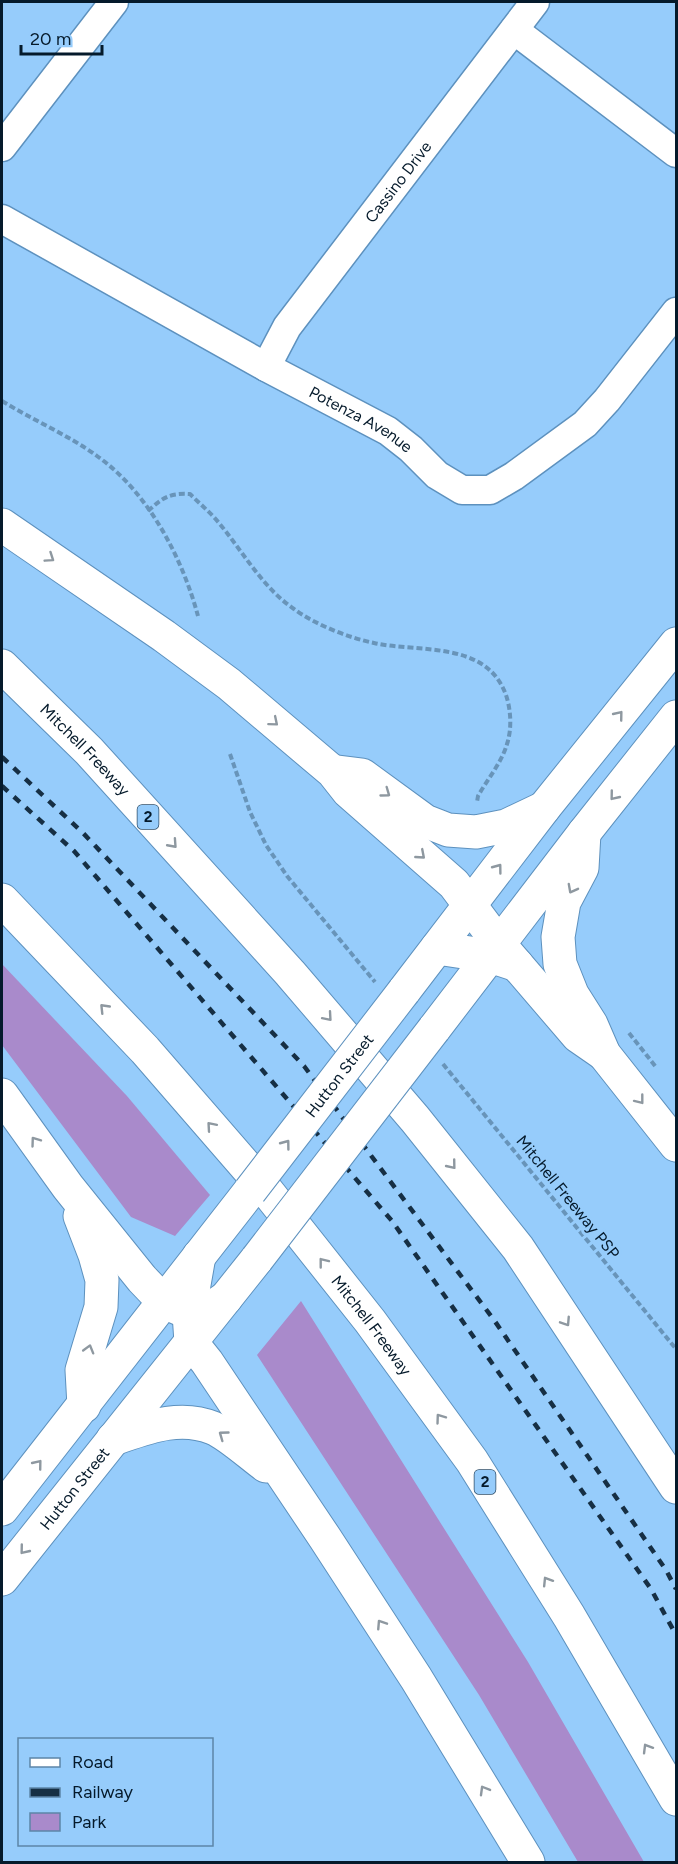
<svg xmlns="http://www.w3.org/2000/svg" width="678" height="1864" font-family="Figtree,sans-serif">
	<rect width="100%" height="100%" fill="#96ccfb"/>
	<g fill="#a98acb">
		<polygon points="2,964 127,1096 210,1195 175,1236 131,1217 2,1045"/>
		<polygon points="301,1301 528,1662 644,1862 578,1862 479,1695 257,1355"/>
	</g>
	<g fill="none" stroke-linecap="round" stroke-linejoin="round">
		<g stroke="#5d91be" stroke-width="31">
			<g id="street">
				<polyline points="514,30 676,153"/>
				<polyline points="2,147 114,2"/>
				<path id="s1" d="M2,219L266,367L388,431L411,449L437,475L462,490H490L514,476L585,424L607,400L676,312"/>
				<path id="s2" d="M266,367L287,327L535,2"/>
			</g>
		</g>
		<g stroke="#5d91be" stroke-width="35">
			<g id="primary">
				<polyline points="404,991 544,808 676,644"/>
				<polyline points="434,1029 584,833 676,717"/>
				<polyline points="2,1509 250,1191"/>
				<path id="s3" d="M2,1579L257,1259"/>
			</g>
		</g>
		<g stroke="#5d91be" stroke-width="35">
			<g id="highway">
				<polyline points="2,525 164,636 229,684 333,772 348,791 454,884 499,944 578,1036 604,1054"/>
				<path id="s4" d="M2,666L89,751L290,973L415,1119L518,1248L676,1487"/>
				<polyline points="338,772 362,775 425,821 448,830 476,832 506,826 544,808"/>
				<polyline points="584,833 582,868 564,902 558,937 560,964 572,994 591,1024 604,1054 676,1145"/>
				<path id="s5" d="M2,900L145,1050L263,1186L370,1321L472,1461L569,1616L676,1799"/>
				<polyline points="437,948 490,956 517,965"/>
				<polyline points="2,1095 68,1187 142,1279 164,1302 189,1313 204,1313 226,1298"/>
				<polyline points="80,1216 95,1255 102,1280 101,1307 82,1370 84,1406"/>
				<polyline points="199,1256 189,1313 191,1342 207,1362 325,1538 416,1678 528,1862"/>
				<path d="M113,1439C146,1428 179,1414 213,1428C228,1434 252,1456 266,1466"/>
			</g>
		</g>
		<g stroke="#6894b9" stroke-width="4" stroke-dasharray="6 3" stroke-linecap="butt">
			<path d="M2,401C31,419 70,436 97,456C148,492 182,557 198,616"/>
			<path d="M148,511C163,497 170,493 190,494C200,504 211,513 219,523C244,553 262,587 294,609C314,624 349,638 374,643C419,653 486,640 506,695C511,710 512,729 507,744C502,762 487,780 478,796L477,802"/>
			<polyline points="230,754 250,812 266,845 287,876 375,982"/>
			<polyline points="629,1033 656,1067"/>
			<polyline points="443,1064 676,1349"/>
		</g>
		<use href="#street" stroke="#fff" stroke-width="28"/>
		<use href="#primary" stroke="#fff" stroke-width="33"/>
		<use href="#highway" stroke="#fff" stroke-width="33"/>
		<g stroke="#162f44" stroke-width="4.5" stroke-dasharray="8 8" stroke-linecap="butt">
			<polyline points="2,757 83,833 304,1066 494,1320 666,1570 676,1589"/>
			<polyline points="2,786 74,851 392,1221 651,1589 676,1635"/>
		</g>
		<g stroke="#5d91be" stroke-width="35" stroke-linecap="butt">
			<g id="primary-bridge">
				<path id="s6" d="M250,1191L404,991"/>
				<polyline points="257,1259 434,1029"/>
			</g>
		</g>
		<use href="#primary-bridge" stroke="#fff" stroke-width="33"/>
	</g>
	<defs><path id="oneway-chevron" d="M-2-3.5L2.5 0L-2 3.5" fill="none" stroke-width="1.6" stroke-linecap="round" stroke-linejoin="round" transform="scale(1.5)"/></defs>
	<g stroke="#8e98a0">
		<use href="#oneway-chevron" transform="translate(50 558) rotate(34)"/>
		<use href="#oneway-chevron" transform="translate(619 715) rotate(-51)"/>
		<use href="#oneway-chevron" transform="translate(274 722) rotate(40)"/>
		<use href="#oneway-chevron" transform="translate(386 793) rotate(36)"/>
		<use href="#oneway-chevron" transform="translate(614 796) rotate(129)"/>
		<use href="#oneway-chevron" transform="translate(173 844) rotate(48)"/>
		<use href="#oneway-chevron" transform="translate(421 855) rotate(41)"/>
		<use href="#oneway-chevron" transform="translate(498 868) rotate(-53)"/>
		<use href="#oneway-chevron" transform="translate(572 889) rotate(118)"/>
		<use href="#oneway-chevron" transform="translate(104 1008) rotate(-134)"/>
		<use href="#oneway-chevron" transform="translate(328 1017) rotate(49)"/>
		<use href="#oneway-chevron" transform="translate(640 1100) rotate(52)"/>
		<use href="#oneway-chevron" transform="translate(211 1126) rotate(-131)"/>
		<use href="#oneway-chevron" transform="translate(35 1141) rotate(-126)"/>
		<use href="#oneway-chevron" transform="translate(286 1144) rotate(-53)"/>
		<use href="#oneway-chevron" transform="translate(452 1165) rotate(51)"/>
		<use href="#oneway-chevron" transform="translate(323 1262) rotate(-128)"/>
		<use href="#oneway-chevron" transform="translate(566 1322) rotate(57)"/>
		<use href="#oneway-chevron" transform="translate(89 1349) rotate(-74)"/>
		<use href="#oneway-chevron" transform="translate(440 1418) rotate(-126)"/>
		<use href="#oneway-chevron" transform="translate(223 1435) rotate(-144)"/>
		<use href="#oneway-chevron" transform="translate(38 1464) rotate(-51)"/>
		<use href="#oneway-chevron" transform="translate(24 1550) rotate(129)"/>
		<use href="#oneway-chevron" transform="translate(547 1581) rotate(-122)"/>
		<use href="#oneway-chevron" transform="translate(381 1624) rotate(-123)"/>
		<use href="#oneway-chevron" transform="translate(647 1748) rotate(-121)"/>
		<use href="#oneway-chevron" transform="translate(484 1790) rotate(-120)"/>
	</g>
	<g text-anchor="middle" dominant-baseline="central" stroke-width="6" stroke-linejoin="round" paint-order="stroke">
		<g fill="#96ccfb" stroke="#304f69" stroke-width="1.5">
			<rect x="137.5" y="805" width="21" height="24" rx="4.5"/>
			<rect x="474.5" y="1470" width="21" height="24" rx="4.5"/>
		</g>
		<g font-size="15" font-weight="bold" fill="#051a2b">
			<text x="148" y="817">2</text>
			<text x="485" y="1482">2</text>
		</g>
		<g font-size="16" fill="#051a2b" stroke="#96ccfb">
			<text stroke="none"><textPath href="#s2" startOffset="228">Cassino Drive</textPath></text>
			<text stroke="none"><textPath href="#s1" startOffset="411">Potenza Avenue</textPath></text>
			<text stroke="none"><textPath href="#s4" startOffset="118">Mitchell Freeway</textPath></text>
			<text stroke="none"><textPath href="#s6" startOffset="146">Hutton Street</textPath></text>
			<text transform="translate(568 1197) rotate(51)">Mitchell Freeway PSP</text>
			<text stroke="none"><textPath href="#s5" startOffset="564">Mitchell Freeway</textPath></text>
			<text stroke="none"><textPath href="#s3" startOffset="116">Hutton Street</textPath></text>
		</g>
	</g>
	<rect width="678" height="1864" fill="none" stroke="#051a2b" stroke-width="6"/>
	<rect x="18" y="1738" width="195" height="108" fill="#96ccfb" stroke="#5c85a8" stroke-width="1.5"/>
	<rect x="30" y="1758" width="30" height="9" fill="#ffffff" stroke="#5c85a8" stroke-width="1.5"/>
	<text x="72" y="1768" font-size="18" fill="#051a2b">Road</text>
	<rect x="30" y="1788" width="30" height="9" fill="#162f44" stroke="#5c85a8" stroke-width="1.5"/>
	<text x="72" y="1798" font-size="18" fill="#051a2b">Railway</text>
	<rect x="30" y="1813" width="30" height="18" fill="#a98acb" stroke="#5c85a8" stroke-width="1.5"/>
	<text x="72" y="1828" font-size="18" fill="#051a2b">Park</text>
	<path d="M21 45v9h81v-9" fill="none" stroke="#051a2b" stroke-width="3"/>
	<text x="30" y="45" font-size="18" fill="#051a2b" stroke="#96ccfb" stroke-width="4.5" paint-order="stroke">20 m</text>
</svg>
